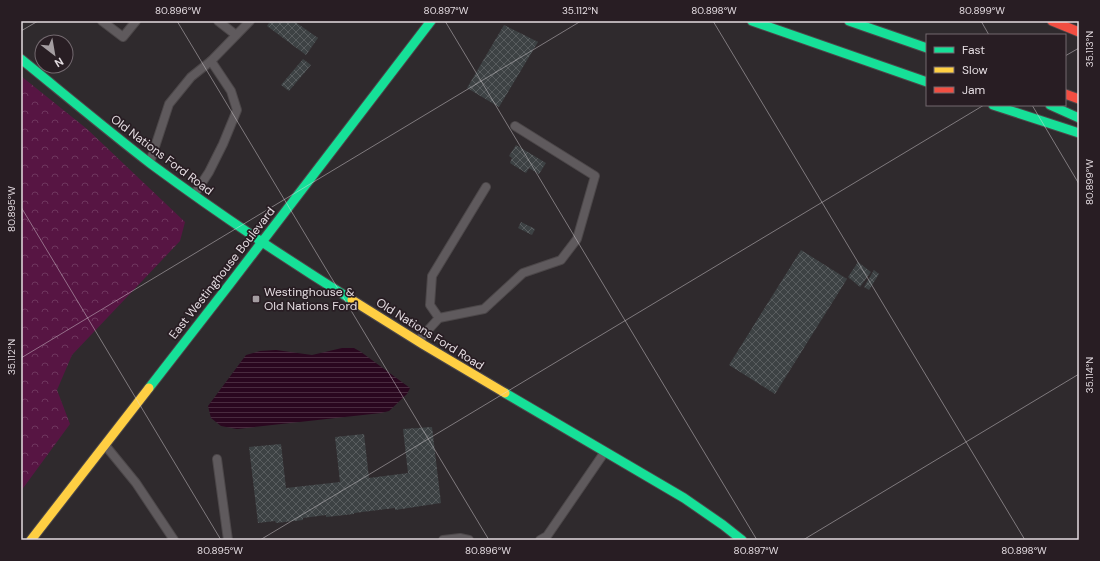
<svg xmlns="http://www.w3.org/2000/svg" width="1100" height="561" font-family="'DM Sans',sans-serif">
	<defs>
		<pattern id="forest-crowns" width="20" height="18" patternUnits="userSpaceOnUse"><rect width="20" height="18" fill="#571543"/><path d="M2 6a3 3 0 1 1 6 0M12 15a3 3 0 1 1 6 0" fill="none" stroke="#6f365e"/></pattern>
		<pattern id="water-rules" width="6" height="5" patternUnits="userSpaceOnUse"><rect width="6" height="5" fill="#2a071f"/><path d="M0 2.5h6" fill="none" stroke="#492b3f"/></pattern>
		<pattern id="building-cross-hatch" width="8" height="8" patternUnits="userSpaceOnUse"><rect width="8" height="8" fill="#3d4244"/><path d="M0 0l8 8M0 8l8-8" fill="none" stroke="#595d5f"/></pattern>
	</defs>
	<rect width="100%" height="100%" fill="#2f2a2d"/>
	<polygon fill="url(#forest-crowns)" points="21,76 87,129 185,222 180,241 72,355 57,390 70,424 21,491"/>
	<polygon fill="url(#water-rules)" points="342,348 354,348 361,352 410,388 407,394 389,411 381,413 237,429 221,426 211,418 208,406 246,355 260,351 276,350 312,355"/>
	<g fill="url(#building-cross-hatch)">
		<polygon points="270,21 294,21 318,38 306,55 267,26"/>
		<polygon points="504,25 538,42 499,107 467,88"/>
		<polygon points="303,59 311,65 289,91 281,85"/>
		<polygon points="516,145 546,163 539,174 529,168 526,173 510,163 512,158 509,156"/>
		<polygon points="521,222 535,229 532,235 518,228"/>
		<polygon points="801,250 847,279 775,394 729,365"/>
		<polygon points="858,262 871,272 860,287 848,277"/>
		<polygon points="874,270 879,274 869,290 864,287"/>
		<polygon points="432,427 441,503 395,510 395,508 354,513 354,514 326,517 326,515 303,518 303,520 276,523 275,521 258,523 249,447 281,444 286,488 340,482 335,437 364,434 369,478 408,473 403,429"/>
	</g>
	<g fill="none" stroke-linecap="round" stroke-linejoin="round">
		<g stroke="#4c4749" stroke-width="10">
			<g id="lane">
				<polyline points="102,21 123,37 136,21"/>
				<polyline points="218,21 236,35"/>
				<polyline points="150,162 169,104 191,77 211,61 250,21"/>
				<polyline points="194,195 209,172 223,144 237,110 231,91 211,61"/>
				<polyline points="439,318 430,305 432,276 486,187"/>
				<polyline points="419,340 439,318 484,309 523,273 561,260 577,239 595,176 515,126"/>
				<polyline points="105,445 136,483 174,540"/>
				<polyline points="217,459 228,540"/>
				<polyline points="443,540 460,538 469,540"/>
				<polyline points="540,540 547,536 604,453"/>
			</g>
		</g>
		<g stroke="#4c4749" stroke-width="11">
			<g id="fast">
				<polyline points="752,21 927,82"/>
				<polyline points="849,21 927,48"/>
				<path d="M21,59C64,94 107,130 151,164C216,212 283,257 352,300"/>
				<polyline points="993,105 1079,133"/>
				<polyline points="1050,105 1079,118"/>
				<polyline points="149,388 229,285 431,21"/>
				<polyline points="505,393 684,498 723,525 742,540"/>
			</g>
		</g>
		<g stroke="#4c4749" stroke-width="11">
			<g id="slow">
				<polyline points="352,300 424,345 505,393"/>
				<polyline points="31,540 149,388"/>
			</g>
		</g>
		<g stroke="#4c4749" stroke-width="11">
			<g id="jam">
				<polyline points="1052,21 1079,32"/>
				<polyline points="1065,94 1079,99"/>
			</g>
		</g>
		<use href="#lane" stroke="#5f5a5d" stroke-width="8"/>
		<use href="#fast" stroke="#16e098" stroke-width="9"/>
		<use href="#slow" stroke="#ffcf43" stroke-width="9"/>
		<use href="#jam" stroke="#f24e42" stroke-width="9"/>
	</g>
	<path fill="none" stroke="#e3dbe0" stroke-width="1" stroke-opacity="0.45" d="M177,21L489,540M445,21L757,540M713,21L1025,540M981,21L989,35M21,31L38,21M1065,56L1079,48M1032,105L1079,184M21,207L221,540M21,358L581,21M260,540L984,105M803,540L1079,374"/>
	<rect fill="#a49da1" stroke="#281d23" stroke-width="1.5" x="252" y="295" width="8" height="8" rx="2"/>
	<g text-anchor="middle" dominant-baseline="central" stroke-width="3.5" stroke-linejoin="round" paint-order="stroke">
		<g font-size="12" fill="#e3dbe0" stroke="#281d23">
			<text transform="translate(162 155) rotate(37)">Old Nations Ford Road</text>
			<text transform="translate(222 273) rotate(-52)">East Westinghouse Boulevard</text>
			<text transform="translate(430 334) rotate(32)">Old Nations Ford Road</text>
		</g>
		<g font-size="12" fill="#e3dbe0" stroke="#281d23" text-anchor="start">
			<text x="264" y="292">Westinghouse &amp;<tspan x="264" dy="14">Old Nations Ford</tspan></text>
		</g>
	</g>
	<rect width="1100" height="561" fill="none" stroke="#281d23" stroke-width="44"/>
	<rect x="926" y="34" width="140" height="72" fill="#281d23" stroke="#73696f"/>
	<rect x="934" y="47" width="20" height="6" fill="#16e098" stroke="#73696f"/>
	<text x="962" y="54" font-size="12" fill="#e3dbe0">Fast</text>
	<rect x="934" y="67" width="20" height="6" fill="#ffcf43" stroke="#73696f"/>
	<text x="962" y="74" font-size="12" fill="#e3dbe0">Slow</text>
	<rect x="934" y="87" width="20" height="6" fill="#f24e42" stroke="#73696f"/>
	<text x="962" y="94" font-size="12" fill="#e3dbe0">Jam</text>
	<g transform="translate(54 54) rotate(149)"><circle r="19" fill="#281d23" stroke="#73696f"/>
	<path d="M0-3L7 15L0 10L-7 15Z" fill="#a49da1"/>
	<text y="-6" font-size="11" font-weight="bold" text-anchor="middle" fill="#e3dbe0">N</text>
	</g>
	<rect x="22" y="22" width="1056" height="517" fill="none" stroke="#e3dbe0" stroke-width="1.5"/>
	<g font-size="10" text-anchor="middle" fill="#e3dbe0">
		<text x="178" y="14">80.896°W</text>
		<text x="446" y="14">80.897°W</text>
		<text x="580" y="14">35.112°N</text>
		<text x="714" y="14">80.898°W</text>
		<text x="982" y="14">80.899°W</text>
		<text transform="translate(1089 49) rotate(-90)" y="4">35.113°N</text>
		<text transform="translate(1089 182) rotate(-90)" y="4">80.899°W</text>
		<text transform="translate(11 209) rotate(-90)" y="4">80.895°W</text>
		<text transform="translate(11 357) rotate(-90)" y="4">35.112°N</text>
		<text transform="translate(1089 375) rotate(-90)" y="4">35.114°N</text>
		<text x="220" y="554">80.895°W</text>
		<text x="488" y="554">80.896°W</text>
		<text x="756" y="554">80.897°W</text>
		<text x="1024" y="554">80.898°W</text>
	</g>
</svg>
